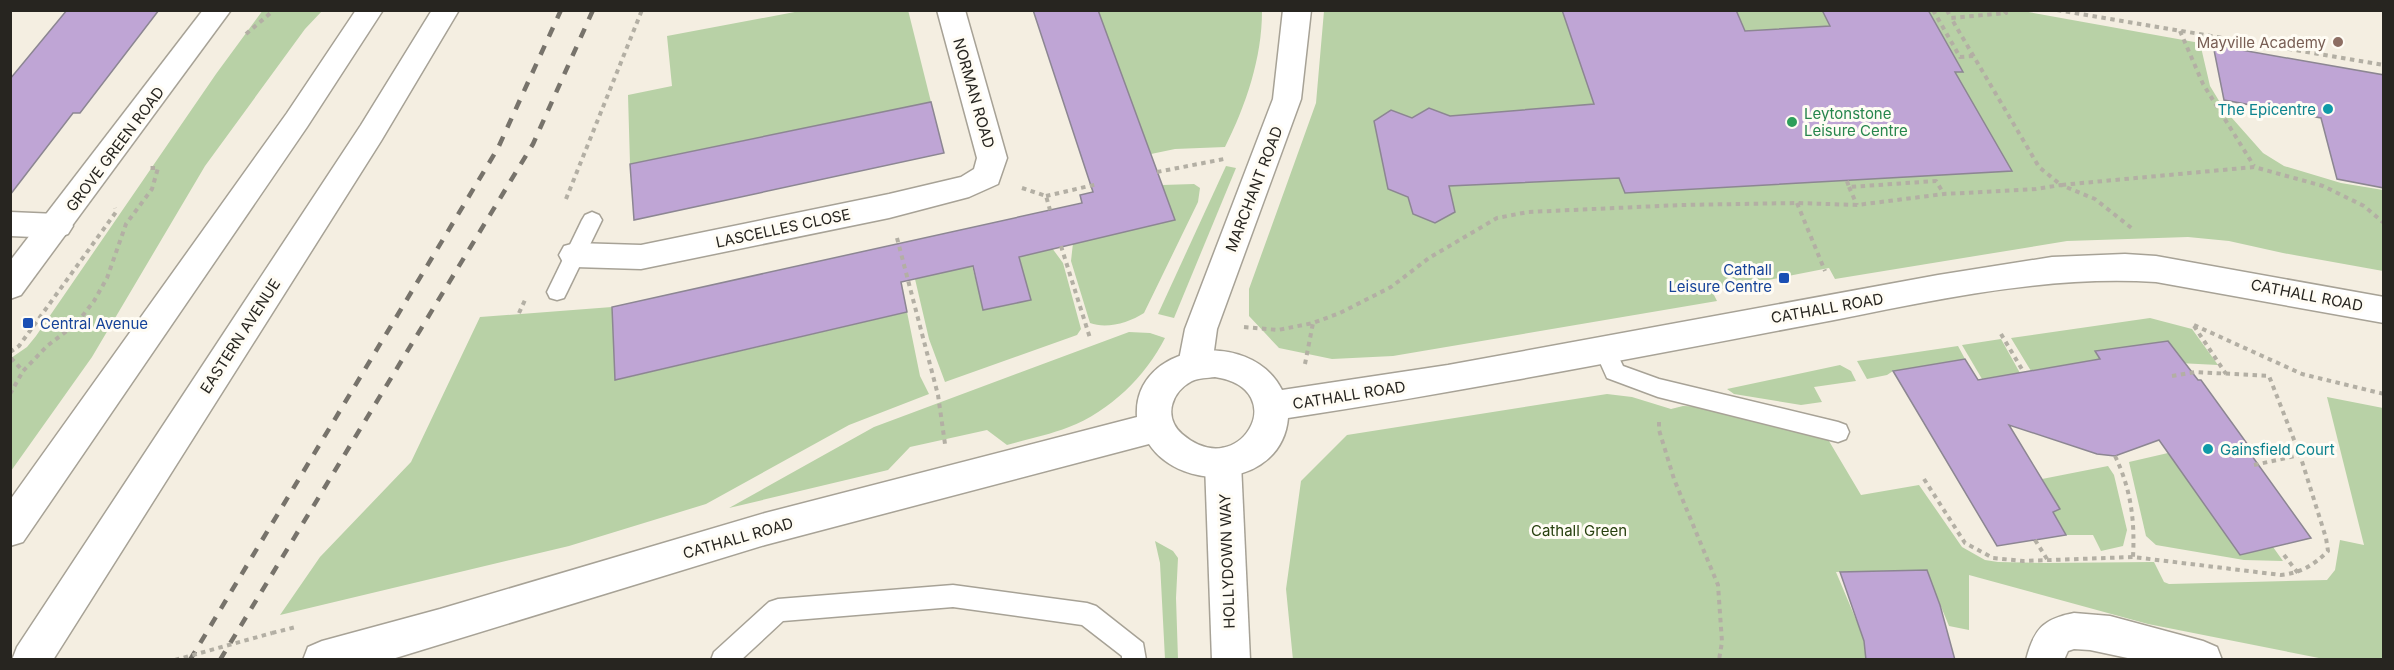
<svg xmlns="http://www.w3.org/2000/svg" width="2394" height="670" font-family="Inter,sans-serif">
	<rect width="100%" height="100%" fill="#f4eee1"/>
	<g fill="#b8d1a6">
		<polygon points="263,10 322,11 305,29 205,166 92,357 11,471 11,358 27,347 36,336 216,74"/>
		<polygon points="908,10 931,102 630,164 628,95 672,86 667,36 800,11"/>
		<path d="M1098,11H1262C1262,58 1246,105 1225,147L1175,149L1151,154Z"/>
		<polygon points="1324,11 2023,11 2200,43 2210,86 2224,109 2263,153 2284,166 2341,183 2383,190 2383,271 2283,253 2229,241 2188,237 2067,241 1835,279 1829,268 1712,291 1717,301 1393,356 1332,359 1279,348 1249,316 1249,289 1316,103"/>
		<polygon points="1226,166 1236,168 1174,318 1158,314"/>
		<path d="M1194,184L1200,188L1198,202L1144,313C1129,323 1106,329 1090,323L1071,261L1073,243L1174,220L1162,185Z"/>
		<polygon points="1052,248 1063,263 1081,329 1077,335 945,382 929,339 915,279 972,266 984,310 1030,300 1019,256"/>
		<polygon points="612,307 616,380 907,312 920,376 929,394 849,425 706,504 569,546 280,615 320,557 411,462 480,317"/>
		<polygon points="2150,318 2192,329 2218,365 2100,359 2031,371 2011,338"/>
		<path d="M1129,332L1150,333L1165,338C1146,376 1109,412 1069,427C1049,435 1027,439 1007,445L987,430L910,447L888,470L729,508L874,427Z"/>
		<polygon points="2001,339 2020,373 1982,379 1962,345"/>
		<polygon points="1958,346 1965,359 1893,371 1887,375 1867,379 1857,361"/>
		<polygon points="1840,365 1851,371 1856,381 1814,387 1822,402 1801,405 1734,394 1727,389"/>
		<polygon points="1607,394 1632,397 1671,409 1683,406 1709,407 1826,436 1861,495 1919,485 1962,547 1985,560 1998,562 2044,563 2154,562 2164,582 2169,584 2327,580 2335,570 2340,540 2364,545 2327,397 2383,408 2383,659 2324,659 2148,624 1969,575 1969,630 1949,626 1926,570 1836,572 1860,629 1876,629 1866,659 1293,660 1286,589 1301,481 1347,435"/>
		<polygon points="2168,453 2240,554 2273,547 2283,561 2244,560 2156,545 2146,536 2129,462"/>
		<polygon points="2108,466 2114,475 2127,530 2123,546 2101,551 2093,535 2065,535 2053,512 2060,509 2042,479"/>
		<polygon points="1155,541 1173,551 1178,558 1176,598 1178,659 1165,659 1160,563"/>
	</g>
	<g fill="#bfa5d5" stroke="#8c8692" stroke-width="1.5">
		<polygon points="67,10 159,10 80,113 73,113 10,195 10,79"/>
		<polygon points="1033,10 1098,10 1175,220 1019,257 1031,300 983,310 973,266 901,282 907,312 615,380 612,307 1082,203 1080,195 1093,192"/>
		<polygon points="1562,10 1736,10 1745,31 1830,26 1822,10 1928,10 1963,72 1955,72 2012,171 1625,193 1619,178 1449,186 1455,212 1435,223 1413,214 1408,197 1388,189 1374,121 1391,110 1412,118 1429,108 1450,116 1594,104"/>
		<polygon points="2213,45 2384,75 2384,188 2337,179 2321,118 2224,100"/>
		<polygon points="931,102 944,153 634,220 630,164"/>
		<polygon points="2168,341 2198,380 2201,380 2256,456 2252,456 2311,538 2240,555 2159,440 2115,456 2097,454 2009,425 2060,509 2053,512 2066,535 1997,546 1893,371 1965,359 1978,380 2100,359 2095,351"/>
		<polygon points="1927,570 1940,605 1955,660 1866,660 1864,641 1840,572"/>
	</g>
	<g fill="none" stroke-linecap="round" stroke-linejoin="round">
		<g stroke="#a7a296" stroke-width="3">
			<g id="service">
				<polygon points="592,212 599,215 602,220 567,292 564,298 557,300 550,298 547,292 582,220 585,215"/>
				<polygon points="1605,340 1612,343 1623,366 1659,379 1838,422 1846,425 1849,432 1846,439 1838,442 1658,397 1607,378 1594,349 1598,343"/>
				<polygon points="953,585 1087,603 1096,606 1143,643 1146,660 1122,660 1122,656 1082,625 953,607 783,621 741,660 711,660 714,652 769,602 778,599"/>
			</g>
		</g>
		<g stroke="#a7a296" stroke-width="3">
			<g id="minor">
				<polygon points="937,10 965,10 1007,158 998,184 969,197 889,218 641,269 575,267 564,264 559,255 564,246 575,243 641,245 889,194 961,177 974,169 977,158"/>
				<polygon points="1283,10 1311,10 1301,99 1217,329 1212,365 1207,375 1195,379 1183,375 1178,365 1185,329 1273,99"/>
				<polygon points="10,212 57,214 68,218 73,226 68,234 57,238 10,236"/>
				<polygon points="1223,448 1235,452 1241,463 1250,660 1212,660 1205,463 1211,452"/>
				<path d="M2074,613L2110,616L2203,641L2217,647L2222,660H2137L2090,650L2074,649L2068,651L2064,660H2026C2034,629 2043,619 2074,613Z"/>
			</g>
		</g>
		<g stroke="#a7a296" stroke-width="3">
			<path id="secondary" d="M2125,254L2156,256L2384,297V323L2156,282C2036,274 1915,305 1797,327C1628,359 1459,392 1288,418C1282,487 1183,495 1149,444L765,545L389,660H303L308,647L322,641L440,609L765,513L1137,417C1132,342 1251,327 1282,390L1448,365L1938,275L2052,257ZM1215,377C1294,389 1239,484 1182,434C1163,417 1171,392 1192,381C1199,378 1207,378 1215,377Z"/>
		</g>
		<g stroke="#a7a296" stroke-width="3">
			<polygon id="primary" points="203,10 231,10 21,295 10,299 10,261"/>
		</g>
		<g stroke="#a7a296" stroke-width="3">
			<g id="trunk">
				<polygon points="356,10 383,10 307,127 23,542 10,546 10,500 287,113"/>
				<polygon points="432,10 459,10 381,141 53,660 12,660 17,647 361,125"/>
			</g>
		</g>
		<g stroke="#b3afa4" stroke-width="4" stroke-dasharray="4.5 4.5" stroke-linecap="butt">
			<polyline points="1933,10 1960,57 1973,56"/>
			<polyline points="1947,10 1951,18"/>
			<polyline points="2004,10 2006,13 1951,18 2039,167 2061,185 2254,167 2323,186 2364,206 2384,223"/>
			<polyline points="2057,10 2384,65"/>
			<polyline points="2180,31 2203,84 2254,166"/>
			<polyline points="246,34 274,10"/>
			<polyline points="1157,172 1224,159"/>
			<polyline points="1847,181 1849,187 1936,181 1944,194"/>
			<polyline points="1849,187 1857,205"/>
			<polyline points="1022,188 1046,196 1050,210"/>
			<polyline points="1046,196 1098,184"/>
			<polyline points="566,199 642,10"/>
			<polyline points="1797,203 1825,271"/>
			<polyline points="897,238 938,395 945,444"/>
			<polyline points="1061,246 1090,338"/>
			<polyline points="519,313 525,300"/>
			<polyline points="2194,325 2302,374 2384,394"/>
			<polyline points="2194,326 2226,374"/>
			<polyline points="1244,327 1278,330 1313,323 1340,313 1391,287 1429,258 1497,218 1528,212 1681,205 1797,203 1857,205 1944,194 2036,189 2061,185 2095,199 2134,230"/>
			<polyline points="2001,334 2023,371"/>
			<polyline points="10,352 19,346 116,212 115,208"/>
			<polyline points="11,358 23,371 47,346 76,324 94,301 107,278 126,224 152,189 158,168 148,168"/>
			<polyline points="1305,364 1313,323"/>
			<polyline points="10,394 23,371"/>
			<polyline points="1659,422 1659,430 1674,479 1718,585 1722,642 1719,660"/>
			<path d="M2115,456C2131,489 2135,521 2133,557"/>
			<polyline points="2254,465 2300,455"/>
			<path d="M1924,479L1965,543L1993,558L2023,561L2133,557L2281,575C2301,573 2314,565 2328,551L2326,538L2300,455L2269,376L2196,372L2172,376"/>
			<polyline points="2035,540 2047,559"/>
			<polyline points="2284,555 2298,573"/>
			<polyline points="272,633 296,627"/>
		</g>
		<use href="#service" fill="#fff" fill-rule="evenodd"/>
		<use href="#minor" fill="#fff" fill-rule="evenodd"/>
		<use href="#secondary" fill="#fff" fill-rule="evenodd"/>
		<use href="#primary" fill="#fff" fill-rule="evenodd"/>
		<use href="#trunk" fill="#fff" fill-rule="evenodd"/>
		<g stroke="#77736b" stroke-width="4.5" stroke-dasharray="10 10" stroke-linecap="butt">
			<polyline points="190,660 498,148 561,10"/>
			<polyline points="220,660 533,144 593,10"/>
		</g>
		<polyline stroke="#b3afa4" stroke-width="4" stroke-dasharray="4.5 4.5" stroke-linecap="butt" points="175,660 272,633"/>
	</g>
	<circle fill="#8d6e63" stroke="#fffcf4" stroke-width="2" cx="2338" cy="42" r="6"/>
	<g fill="#0f9aa8" stroke="#fffcf4" stroke-width="2">
		<circle cx="2328" cy="109" r="6"/>
		<circle cx="2208" cy="449" r="6"/>
	</g>
	<circle fill="#2e9e5b" stroke="#fffcf4" stroke-width="2" cx="1792" cy="122" r="6"/>
	<g fill="#1a4fb4" stroke="#fffcf4" stroke-width="2">
		<rect x="1778" y="272" width="12" height="12" rx="3"/>
		<rect x="22" y="317" width="12" height="12" rx="3"/>
	</g>
	<g text-anchor="middle" dominant-baseline="central" stroke-width="6" stroke-linejoin="round" paint-order="stroke">
		<g font-size="15" fill="#785e54" stroke="#fffcf4" text-anchor="end">
			<text x="2326" y="42">Mayville Academy</text>
		</g>
		<g font-size="15" fill="#272520" stroke="#fffcf4">
			<text transform="translate(974 93) rotate(74)">NORMAN ROAD</text>
			<text transform="translate(115 149) rotate(-53)">GROVE GREEN ROAD</text>
			<text transform="translate(1254 189) rotate(-69)">MARCHANT ROAD</text>
			<text transform="translate(783 228) rotate(-12)">LASCELLES CLOSE</text>
			<text transform="translate(2307 295) rotate(11)">CATHALL ROAD</text>
			<text transform="translate(1827 308) rotate(-10)">CATHALL ROAD</text>
			<text transform="translate(240 336) rotate(-57)">EASTERN AVENUE</text>
			<text transform="translate(1349 395) rotate(-9)">CATHALL ROAD</text>
			<text transform="translate(738 538) rotate(-16)">CATHALL ROAD</text>
			<text transform="translate(1227 561) rotate(-92)">HOLLYDOWN WAY</text>
		</g>
		<g font-size="15" fill="#0d838f" stroke="#fffcf4" text-anchor="end">
			<text x="2316" y="109">The Epicentre</text>
			<text x="2220" y="449" text-anchor="start">Gainsfield Court</text>
		</g>
		<g font-size="15" fill="#27864d" stroke="#fffcf4" text-anchor="start">
			<text x="1804" y="113">Leytonstone<tspan x="1804" dy="17">Leisure Centre</tspan></text>
		</g>
		<g font-size="15" fill="#164399" stroke="#fffcf4" text-anchor="end">
			<text x="1772" y="269">Cathall<tspan x="1772" dy="17">Leisure Centre</tspan></text>
			<text x="40" y="323" text-anchor="start">Central Avenue</text>
		</g>
		<g font-size="15" fill="#27400e" stroke="#fffcf4">
			<text x="1579" y="530">Cathall Green</text>
		</g>
	</g>
	<rect width="2394" height="670" fill="none" stroke="#272520" stroke-width="24"/>
</svg>
